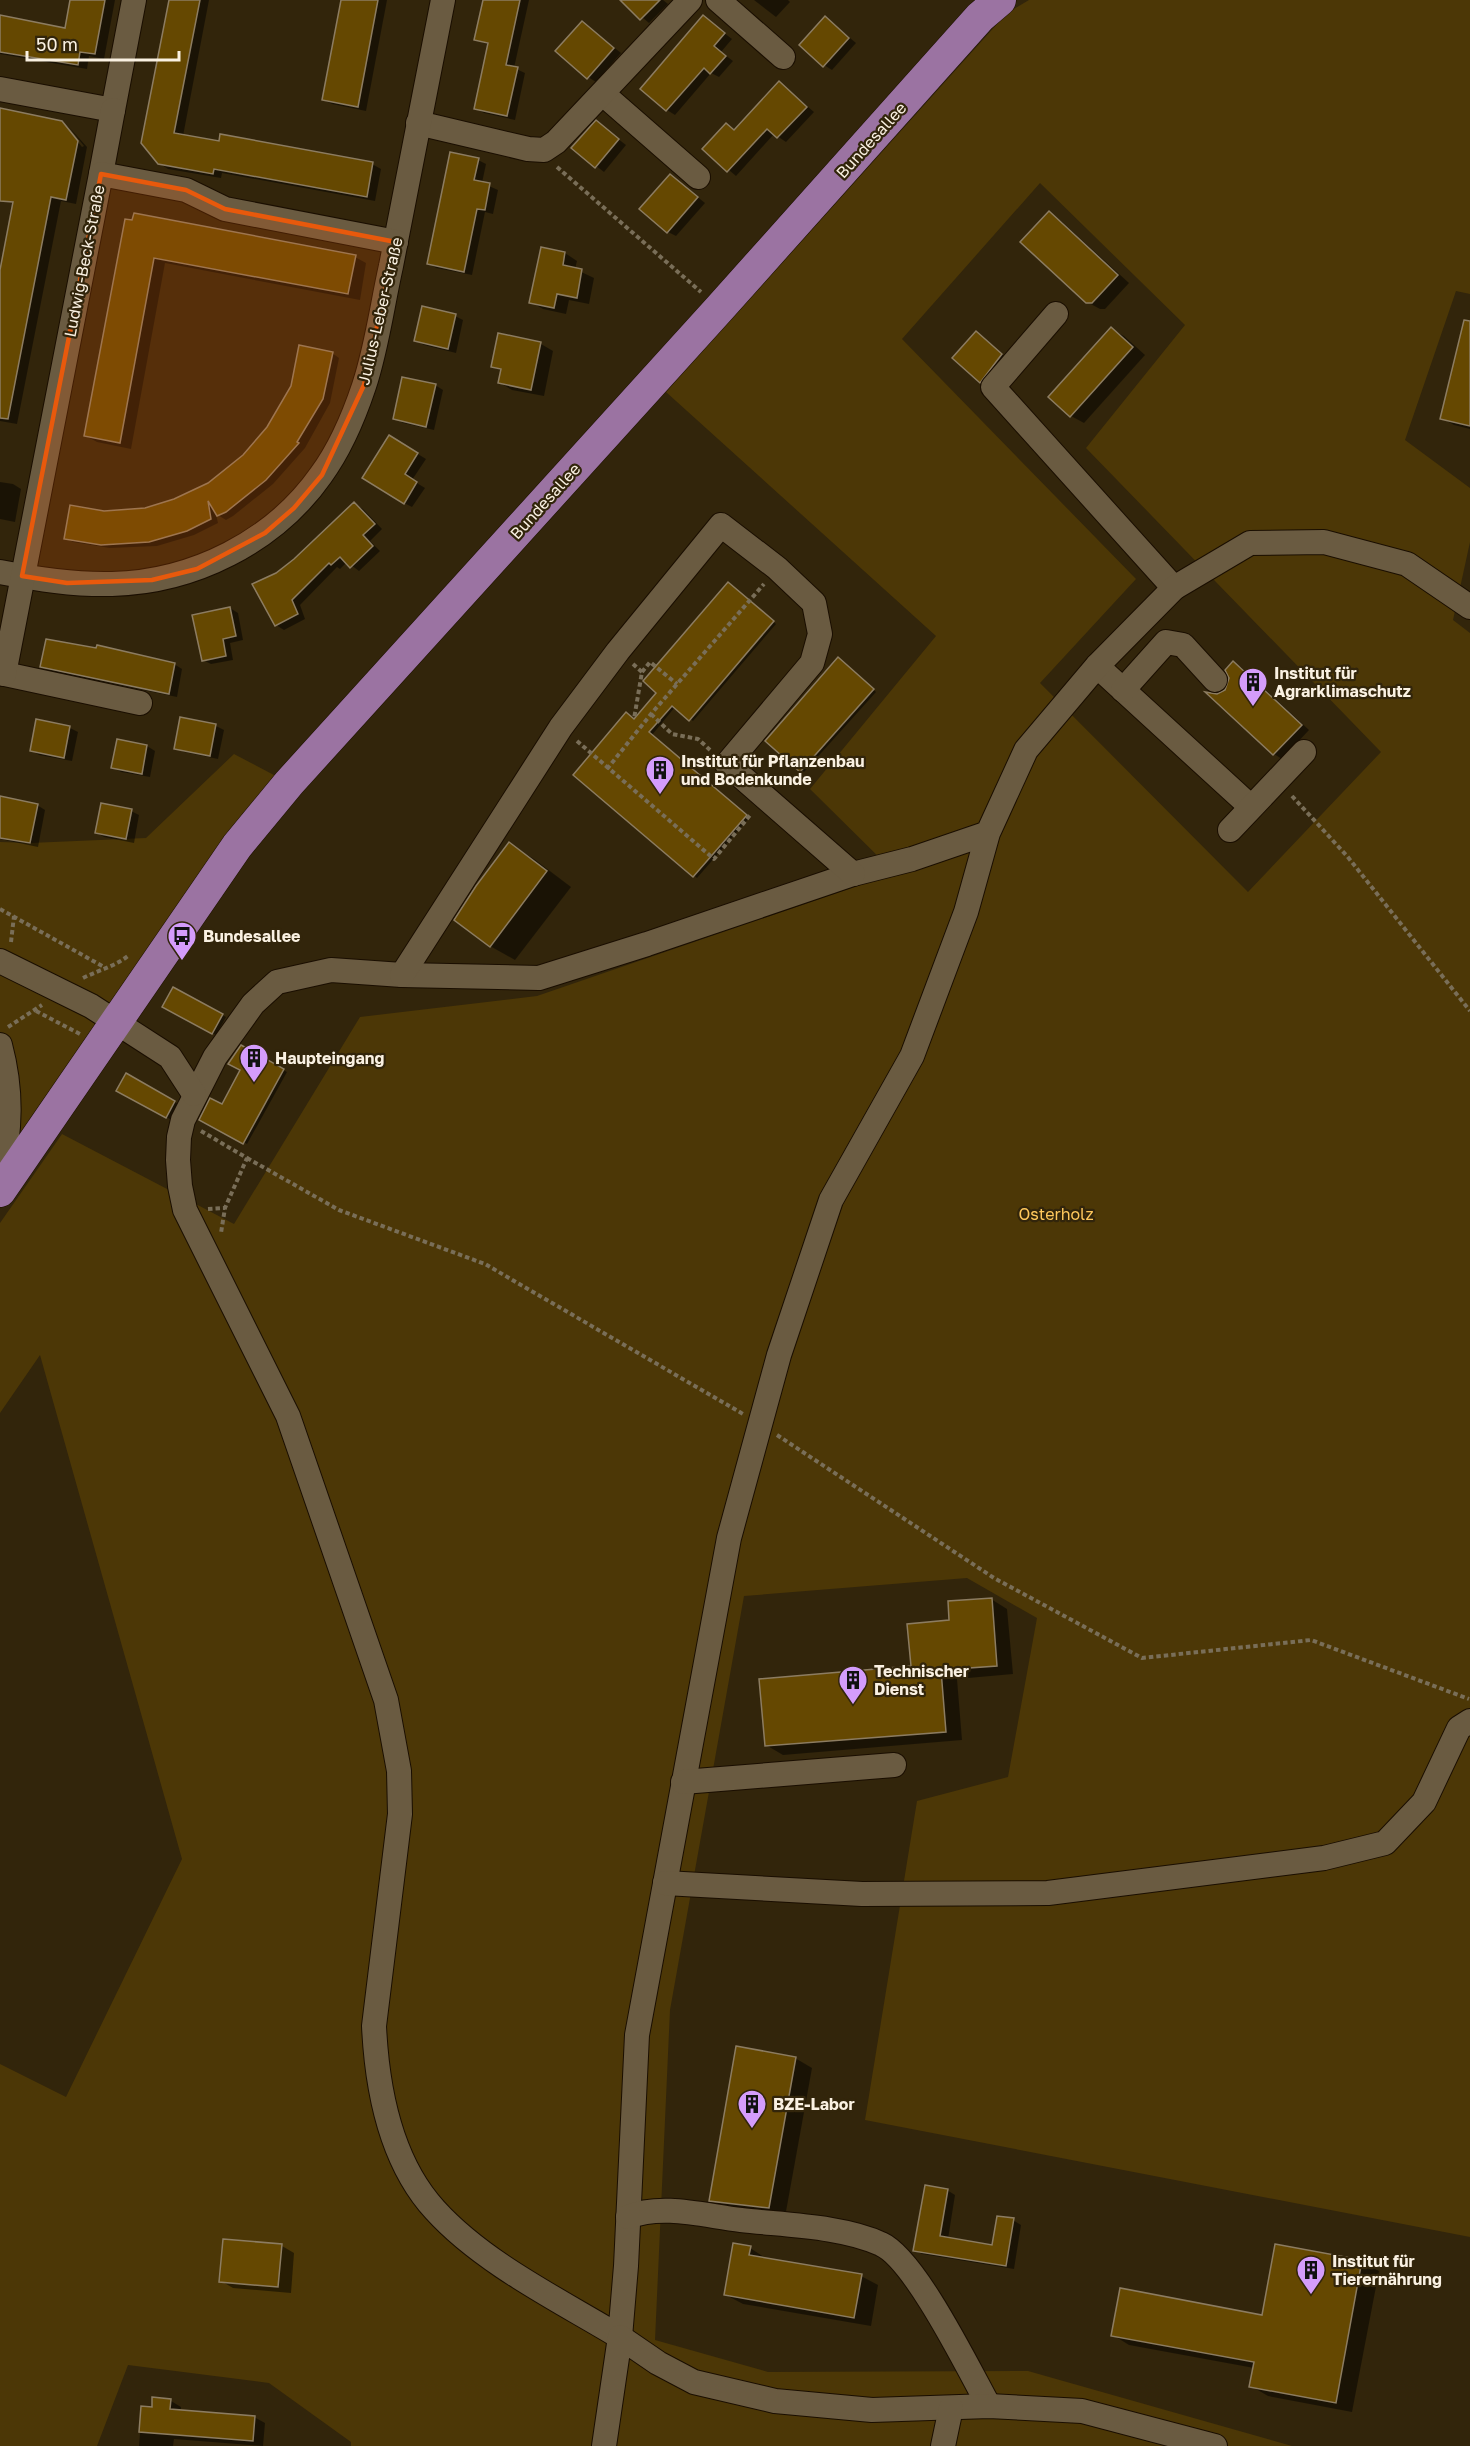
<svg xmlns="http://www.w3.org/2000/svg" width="1470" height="2446" font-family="'Golos Text',sans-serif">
	<rect width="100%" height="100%" fill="#32250b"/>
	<g fill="#4c3706" fill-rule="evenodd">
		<path d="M1029,0H1470V294L1456,291L1405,440L1470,488V542L1453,620L1470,633V2237L865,2120L917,1801L1008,1777L1037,1618L967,1578L744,1596L670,2010L655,2340L768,2372L1028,2371L1292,2446H351V2442L269,2383L128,2365L97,2446H0V2064L66,2097L182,1859L40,1355L0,1413V1223L62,1134L234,1224L360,1017L537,996L895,873L810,789L936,636L666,392L1007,13ZM1040,183L1185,325L1086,448L1381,752L1248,892L1040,683L1136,579L902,339Z"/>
		<polygon points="234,754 289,783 0,1190 0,842 30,843 146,838"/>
	</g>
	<g fill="#0007">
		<polygon points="72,0 115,0 104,59 89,56 87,69 0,54 0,17 67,29"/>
		<polygon points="171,0 209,0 183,136 372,164 381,169 375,201 222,173 221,178 168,169 159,163"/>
		<polygon points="343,0 387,0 366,111 332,104 324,100"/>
		<polygon points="484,0 529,0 514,68 525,73 515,120 484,113 476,109 489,45 476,39"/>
		<polygon points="622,0 663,0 668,4 649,23"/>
		<polygon points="754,0 788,0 790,2 776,17"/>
		<polygon points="703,17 732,39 721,52 733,61 719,77 711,73 675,115 667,110"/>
		<polygon points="826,18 856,43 832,70 824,65"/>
		<polygon points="582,22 621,53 596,82 588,77"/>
		<polygon points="780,83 814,112 786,142 774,134 736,176 704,149 727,125 735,130"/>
		<polygon points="62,122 82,147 84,146 68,126 87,147 76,204 61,201 17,424 0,421 0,276 21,165 0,162 0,123"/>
		<polygon points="596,122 626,145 604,172 573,148"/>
		<polygon points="478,160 486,164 482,183 498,190 493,214 485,212 472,275 436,268 428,263"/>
		<polygon points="670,175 705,203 676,236 668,232"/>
		<polygon points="1049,213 1061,221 1129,283 1105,309 1100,309 1087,302"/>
		<polygon points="126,220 355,257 366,263 360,300 165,263 131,449 97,442 86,436"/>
		<polygon points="542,249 565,253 577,261 575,269 594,278 589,304 569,300 566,314 543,309 531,302"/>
		<polygon points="455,316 463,320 456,353 424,345 416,341"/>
		<polygon points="1111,329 1124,336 1145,355 1084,423 1071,416 1050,397"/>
		<polygon points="1470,331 1470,429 1454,425 1442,418"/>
		<polygon points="977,333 1009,360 988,386 980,382"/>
		<polygon points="499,335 541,344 553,351 544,396 512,390 500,383 502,371 493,366"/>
		<polygon points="332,353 339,358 330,403 305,448 273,484 233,516 226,520 216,514 218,523 194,535 157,546 110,548 73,542 66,538 104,512 145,510 174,501 209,484 244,456"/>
		<polygon points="435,385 443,390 434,430 403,423 395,418"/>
		<polygon points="390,437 426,459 412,480 425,488 412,507 404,503"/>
		<polygon points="0,482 13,484 21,489 15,522 0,519"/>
		<polygon points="355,504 363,509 382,529 370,541 380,551 359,571 347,562 340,569 337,567 300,605 305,619 284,630 276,625 277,574 295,560"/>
		<polygon points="731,586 776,624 693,721 675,707 652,735 749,818 697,878 575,775 634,720 658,692"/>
		<polygon points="230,608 238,613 243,640 230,643 233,660 211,664 203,660"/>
		<polygon points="841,661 876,692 804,772 801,770"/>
		<polygon points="1233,663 1241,667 1309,730 1282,759 1274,754 1209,694 1218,696 1226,691"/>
		<polygon points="174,664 182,669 177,697 50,671 42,666"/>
		<polygon points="181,719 216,726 224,730 218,759 184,752 176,748"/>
		<polygon points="37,721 70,728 78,732 72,761 39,755 31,750"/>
		<polygon points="118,741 147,746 155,751 150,777 121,772 113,767"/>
		<polygon points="0,798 37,805 45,810 38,847 0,839"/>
		<polygon points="131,811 139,815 134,843 104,837 96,832"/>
		<polygon points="509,844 534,859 571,887 515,960 490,946"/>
		<polygon points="173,989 226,1017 216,1035 164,1007"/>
		<polygon points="242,1047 287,1072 247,1144 201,1119 222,1106 242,1070"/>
		<polygon points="126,1075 178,1104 170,1119 118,1090"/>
		<polygon points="991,1599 1007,1609 1013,1674 957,1679 962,1740 783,1755 766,1745 912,1668 951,1622"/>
		<polygon points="795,2058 812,2068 785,2217 728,2210 711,2200"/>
		<polygon points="947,2190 955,2195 948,2239 993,2247 1013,2220 1021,2225 1014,2269 922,2254 914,2250"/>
		<polygon points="225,2240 282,2246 294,2253 291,2293 233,2288 221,2281"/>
		<polygon points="1277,2246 1362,2262 1379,2271 1352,2412 1268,2396 1251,2386 1254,2368 1129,2345 1113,2335 1263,2317"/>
		<polygon points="750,2248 767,2259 861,2276 878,2285 871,2326 743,2304 726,2295"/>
		<polygon points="171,2401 181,2407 181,2411 254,2417 265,2423 263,2446 174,2439 173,2446 139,2446 142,2408 153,2409"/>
	</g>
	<g fill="#654801" stroke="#8c7c61" stroke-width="1.5">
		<polygon points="70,0 105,0 95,54 80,52 78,65 0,52 0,15 65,28"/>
		<polygon points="169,0 200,0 174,133 219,141 220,134 373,162 367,197 214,169 213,174 158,164 141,143"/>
		<polygon points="341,0 378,0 358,107 322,100"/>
		<polygon points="483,0 520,0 506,65 518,67 507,116 474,109 488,43 474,40"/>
		<polygon points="620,0 660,0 640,20"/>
		<polygon points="703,15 725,33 714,46 726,56 710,74 704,68 666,111 640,89"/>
		<polygon points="825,16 849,38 823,67 799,45"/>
		<polygon points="582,21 614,48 587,79 555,51"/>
		<polygon points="779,81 807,107 777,138 767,129 727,172 702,149 726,123 734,130"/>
		<polygon points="0,108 62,121 78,141 66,200 51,197 8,419 0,418 0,270 13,202 0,201"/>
		<polygon points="596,120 619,139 595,168 571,148"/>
		<polygon points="450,152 479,158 474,180 490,183 485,210 477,209 464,272 427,264"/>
		<polygon points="670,174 698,197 667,233 639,209"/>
		<polygon points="1049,211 1118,275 1092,303 1086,303 1020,242"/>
		<polygon points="134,213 356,255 348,294 154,258 120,443 84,436 125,219 132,220"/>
		<polygon points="541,247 565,252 563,265 582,269 577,298 557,294 554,308 529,303"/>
		<polygon points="422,306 456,314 448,349 414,341"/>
		<polygon points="1464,320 1470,321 1470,426 1440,419"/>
		<polygon points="1111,327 1133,347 1070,417 1048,397"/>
		<polygon points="976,331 1002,354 980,383 952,358"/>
		<polygon points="498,333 541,342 531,390 498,383 501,369 491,367"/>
		<polygon points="299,345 333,352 323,399 297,442 299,443 266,480 226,512 217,516 208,501 211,519 187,531 149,542 101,545 64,539 70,505 104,511 145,508 174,499 208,483 243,455 267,427 291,386"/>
		<polygon points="402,377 436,384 426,427 393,419"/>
		<polygon points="389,435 418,453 405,474 417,482 404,504 362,478"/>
		<polygon points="354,502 375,524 363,535 373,546 350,568 340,557 331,565 329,563 292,600 298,614 275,626 252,584 276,573 294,559"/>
		<polygon points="728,582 774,621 689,721 672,706 649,732 747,815 693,877 573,775 626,712 634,719 656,693 643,681"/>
		<polygon points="230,607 236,636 223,639 226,656 202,661 192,615"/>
		<polygon points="46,639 96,648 97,645 175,663 169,694 40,667"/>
		<polygon points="838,657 874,689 800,772 765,741"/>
		<polygon points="1233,661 1302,725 1273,755 1205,692 1217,694 1225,690 1229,678 1225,670"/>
		<polygon points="180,717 216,724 210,756 174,749"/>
		<polygon points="36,719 70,726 64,758 30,751"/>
		<polygon points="117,739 147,745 142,774 111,768"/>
		<polygon points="0,796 38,804 30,843 0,838"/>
		<polygon points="101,803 132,809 126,839 95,833"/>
		<polygon points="509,842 547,871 490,947 454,920 476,886"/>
		<polygon points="173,987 223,1014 212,1034 162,1007"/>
		<polygon points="241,1045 284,1069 243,1144 199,1120 210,1098 222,1104 240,1070 228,1064"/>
		<polygon points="126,1073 175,1101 166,1118 116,1091"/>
		<polygon points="992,1598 997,1666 941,1670 946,1732 765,1746 759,1679 911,1666 907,1624 949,1620 948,1601"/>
		<polygon points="736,2046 796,2057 769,2208 709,2201"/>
		<polygon points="925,2185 948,2189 940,2236 992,2245 997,2216 1014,2218 1006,2266 913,2251"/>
		<polygon points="223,2239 282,2244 278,2287 219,2282"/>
		<polygon points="733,2243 751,2246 749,2255 862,2274 854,2318 724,2295"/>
		<polygon points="1275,2244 1362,2260 1336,2403 1249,2387 1254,2362 1111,2336 1120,2288 1262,2315"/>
		<polygon points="152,2397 171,2399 170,2409 255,2416 253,2441 139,2432 141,2406 152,2407"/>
	</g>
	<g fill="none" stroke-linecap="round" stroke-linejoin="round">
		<g stroke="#1a0e00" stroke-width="26">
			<g id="minor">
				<polyline points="718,0 783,57"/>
				<polyline points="0,89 113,110 134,0"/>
				<polyline points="603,94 698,177"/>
				<polyline points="418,123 528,149 544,150 556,142 690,0"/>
				<polyline points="101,174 113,110"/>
				<polyline points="1056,314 993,387 1174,588"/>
				<path d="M0,572C37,579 74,585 112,584C193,582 274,542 321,475C340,449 354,416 364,386C377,347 382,306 391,266C409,178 425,89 443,0"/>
				<polyline points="1097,666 1251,807"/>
				<polyline points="0,673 140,703"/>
				<polyline points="4,674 101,174 186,190 225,209 396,242"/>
				<polyline points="1123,690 1166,642 1183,645 1215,680"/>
				<polyline points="1230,830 1304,752"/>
				<path d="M988,833L912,859L853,874L647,944L539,978L402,975L331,970L277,982L253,1004L215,1057L183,1120L179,1137L178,1160L180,1186L185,1210L288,1416L386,1700L399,1771L400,1814L374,2026C377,2089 391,2162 435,2210C483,2263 559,2300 620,2337L626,2266L637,2035L729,1538L779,1355L831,1200L912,1056L966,912L988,833L1026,750L1097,666L1174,588L1250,543L1324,542L1407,564L1470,607"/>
				<polyline points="0,961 91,1006 170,1057 194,1094"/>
				<polyline points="402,975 561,727 618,651 721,525 777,568 814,603 820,634 812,663 727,764 853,874"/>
				<path d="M0,1045C12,1090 11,1131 0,1177"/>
				<polyline points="683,1782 894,1765"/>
				<polyline points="665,1883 862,1894 1048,1893 1324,1858 1385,1843 1424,1802 1459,1728 1470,1721"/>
				<path d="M628,2217C663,2203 705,2216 741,2220C783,2225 843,2226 881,2244C915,2259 969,2370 989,2406"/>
				<polyline points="604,2446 620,2337 658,2363 694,2382 775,2401 872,2410 989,2406 1082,2411 1215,2446"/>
				<polyline points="943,2446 951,2408"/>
			</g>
		</g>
		<g stroke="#1a0e00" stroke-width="33">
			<polyline id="major" points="0,1191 237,846 289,783 719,309 980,17 1000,0"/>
		</g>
		<g stroke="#796e58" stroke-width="4" stroke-dasharray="4.5 3" stroke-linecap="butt">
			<polyline points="557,167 701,292"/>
			<polyline points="633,664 642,672 634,719"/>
			<polyline points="642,672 650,662 677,684"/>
			<polyline points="651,714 672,734 698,739 710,750"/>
			<polyline points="577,741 714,859 751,814"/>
			<polyline points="607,769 651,714 764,584"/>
			<polyline points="1292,796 1347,856 1470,1011"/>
			<polyline points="0,909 104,967"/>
			<polyline points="11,942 14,916"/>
			<path d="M83,978C99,970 116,966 129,955"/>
			<polyline points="36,1011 80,1034"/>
			<polyline points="8,1027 42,1005"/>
			<polyline points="201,1131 247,1158 225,1208 221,1233"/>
			<polyline points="247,1158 339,1210 485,1264 743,1414"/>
			<polyline points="208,1209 225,1208"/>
			<polyline points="777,1435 994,1578 1142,1658 1311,1640 1469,1699"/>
		</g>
		<use href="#minor" stroke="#6a5b41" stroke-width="24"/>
		<use href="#major" stroke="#9b73a2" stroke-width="32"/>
	</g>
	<path fill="#e8590c" fill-opacity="0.2" stroke="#e8590c" stroke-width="4.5" stroke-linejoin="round" d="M101,174L186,190L225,209L396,242L364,385L322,475L294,508L265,533L197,569L152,580L67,583L22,576Z"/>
	<defs>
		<g id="building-pin" transform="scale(1.5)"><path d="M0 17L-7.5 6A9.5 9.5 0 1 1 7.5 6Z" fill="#d49cfb" stroke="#32250b"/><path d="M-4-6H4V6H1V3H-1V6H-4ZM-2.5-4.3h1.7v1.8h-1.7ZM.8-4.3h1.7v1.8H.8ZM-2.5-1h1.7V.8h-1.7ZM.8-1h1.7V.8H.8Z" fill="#111"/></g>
		<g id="bus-pin" transform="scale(1.5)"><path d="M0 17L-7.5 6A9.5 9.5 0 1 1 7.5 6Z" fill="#d49cfb" stroke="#32250b"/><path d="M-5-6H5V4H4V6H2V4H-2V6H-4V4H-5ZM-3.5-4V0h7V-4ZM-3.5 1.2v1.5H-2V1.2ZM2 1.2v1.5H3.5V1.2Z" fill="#111"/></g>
	</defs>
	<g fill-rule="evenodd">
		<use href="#building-pin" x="1253" y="682"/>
		<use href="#building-pin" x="660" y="770"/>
		<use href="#bus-pin" x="182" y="936"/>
		<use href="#building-pin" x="254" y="1058"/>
		<use href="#building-pin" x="853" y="1680"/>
		<use href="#building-pin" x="752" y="2104"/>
		<use href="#building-pin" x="1311" y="2270"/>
	</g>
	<g text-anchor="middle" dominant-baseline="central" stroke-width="4.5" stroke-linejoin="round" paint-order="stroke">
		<g font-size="16" fill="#faf1e2" stroke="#32250b">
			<text transform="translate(871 140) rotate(-48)">Bundesallee</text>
			<text transform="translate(84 261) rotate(-79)">Ludwig-Beck-Straße</text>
			<text transform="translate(380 311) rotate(-77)">Julius-Leber-Straße</text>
			<text transform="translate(545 501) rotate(-48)">Bundesallee</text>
		</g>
		<g font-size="16" font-weight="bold" fill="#faf1e2" stroke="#32250b" text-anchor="start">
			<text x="1274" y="673">Institut für<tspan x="1274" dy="18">Agrarklimaschutz</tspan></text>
			<text x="681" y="761">Institut für Pflanzenbau<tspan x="681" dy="18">und Bodenkunde</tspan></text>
			<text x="203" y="936">Bundesallee</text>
			<text x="275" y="1058">Haupteingang</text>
			<text x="874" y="1671">Technischer<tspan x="874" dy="18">Dienst</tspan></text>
			<text x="773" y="2104">BZE-Labor</text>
			<text x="1332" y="2261">Institut für<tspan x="1332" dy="18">Tierernährung</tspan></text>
		</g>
		<g font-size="16" fill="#ffc85c" stroke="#32250b">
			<text x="1056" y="1214">Osterholz</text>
		</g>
	</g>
	<path d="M27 51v9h152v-9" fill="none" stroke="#faf1e2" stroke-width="3"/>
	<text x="36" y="51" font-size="18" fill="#faf1e2" stroke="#32250b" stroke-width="4.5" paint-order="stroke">50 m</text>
</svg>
